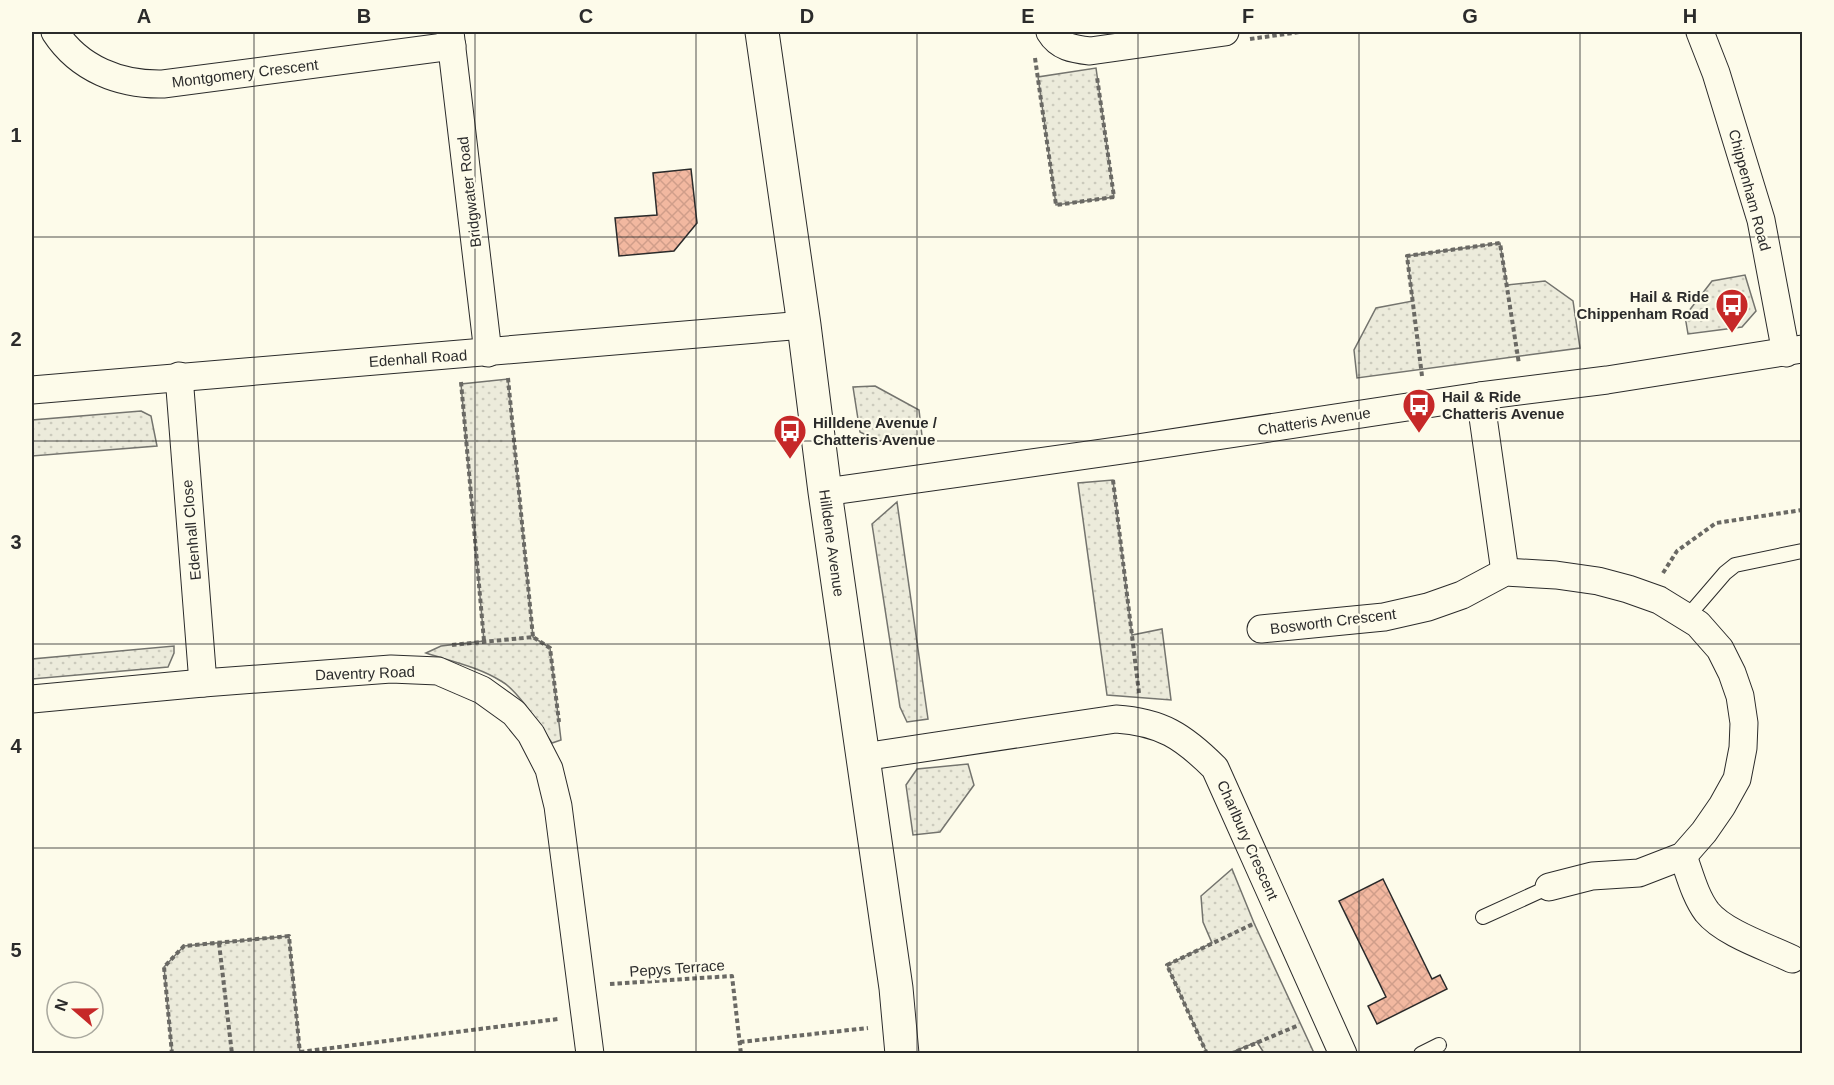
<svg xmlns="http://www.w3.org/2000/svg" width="1834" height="1085" font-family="Helvetica,sans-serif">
	<defs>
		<pattern id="grass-dots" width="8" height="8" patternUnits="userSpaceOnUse" patternTransform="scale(1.5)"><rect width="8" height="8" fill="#ecebdb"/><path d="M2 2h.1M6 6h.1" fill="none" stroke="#cbcabc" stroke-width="1.8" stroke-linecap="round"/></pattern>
		<pattern id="building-cross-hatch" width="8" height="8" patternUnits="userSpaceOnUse" patternTransform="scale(1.5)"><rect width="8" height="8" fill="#f2b8a0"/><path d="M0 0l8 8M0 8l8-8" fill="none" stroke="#d09e8a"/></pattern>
	</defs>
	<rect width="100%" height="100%" fill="#fdfbea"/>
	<g fill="url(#grass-dots)" stroke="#74746e" stroke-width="1.5">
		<polygon points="1096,68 1114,197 1056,205 1038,77"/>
		<polygon points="1500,243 1507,285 1545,281 1573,301 1580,348 1357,378 1354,350 1376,308 1413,301 1407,256"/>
		<polygon points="1745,275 1756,311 1742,327 1688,334 1685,316 1712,281"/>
		<path d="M508,379L533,637L550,648L561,740L552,743C540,726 518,690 501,681C479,667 450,661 426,653L441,646L484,641L461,384Z"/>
		<polygon points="875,386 919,410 922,436 878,441 860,432 853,387"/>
		<polygon points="141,411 151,416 157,446 32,456 32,420"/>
		<polygon points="1113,480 1132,635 1162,629 1171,700 1107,695 1078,483"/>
		<polygon points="897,502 928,719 907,722 900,707 872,524"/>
		<polygon points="174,646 174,653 168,667 32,679 32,659"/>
		<polygon points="968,764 974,785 940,832 913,835 906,785 917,769"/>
		<polygon points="1232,869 1254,923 1314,1053 1264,1053 1257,1042 1230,1053 1207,1053 1167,965 1212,943 1203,922 1201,896"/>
		<polygon points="289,936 300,1053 172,1053 164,967 184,946"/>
	</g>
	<g fill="url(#building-cross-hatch)" stroke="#2b2b2b" stroke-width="1.5">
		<polygon points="691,169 697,223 674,251 619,256 615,218 657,215 653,173"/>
		<polygon points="1383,879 1432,979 1440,975 1447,989 1377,1024 1368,1006 1386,997 1339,901"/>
	</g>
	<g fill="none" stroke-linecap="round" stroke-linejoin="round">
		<g stroke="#2b2b2b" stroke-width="16">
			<g id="lane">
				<polyline points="1688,616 1725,573 1735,565 1802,551"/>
				<polyline points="1483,917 1549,887"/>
				<polyline points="1421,1054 1439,1045"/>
			</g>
		</g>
		<g stroke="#2b2b2b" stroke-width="29">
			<g id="street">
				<path d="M55,32C79,69 120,85 163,84L452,46"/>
				<polyline points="450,32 488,353"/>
				<path d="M1050,32C1059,47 1073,49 1090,51L1225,32"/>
				<polyline points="1700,32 1716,73 1761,220 1786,353"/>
				<polyline points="179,376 203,683"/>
				<polyline points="32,390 804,325"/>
				<polyline points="1480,396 1505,572"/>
				<polyline points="825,492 1137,448 1480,396 1607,380 1802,349"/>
				<polyline points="1261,629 1384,617 1428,607 1462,595 1505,572 1556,575 1598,581 1628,589 1659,600 1698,624 1720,649 1732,673 1740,696 1744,723 1743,748 1737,779 1722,806 1704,832 1683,856 1639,873 1592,876 1549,887"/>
				<polyline points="32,699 203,683 391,669 438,671 482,690 514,713 531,734 549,769 558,806 590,1054"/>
				<path d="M863,757L1116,719C1161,722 1183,736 1215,768L1343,1054"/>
				<path d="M1683,856C1690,875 1695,896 1707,912C1724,933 1767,947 1792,959"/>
			</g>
		</g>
		<g stroke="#2b2b2b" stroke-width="35">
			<polyline id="secondary" points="762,32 804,325 825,492 896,988 902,1054"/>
		</g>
		<g stroke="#6a6964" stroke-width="4" stroke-dasharray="4.5 3" stroke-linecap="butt">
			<polyline points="1250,39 1300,32"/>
			<polyline points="1035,58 1056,205 1114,197 1097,77"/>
			<polyline points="1422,376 1407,256 1500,243 1519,364"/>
			<polyline points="508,378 533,637"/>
			<polyline points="461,382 484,641"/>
			<polyline points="1113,480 1139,693"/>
			<polyline points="1663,573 1677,551 1716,523 1802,510"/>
			<polyline points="452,645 533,637 550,648 559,722"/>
			<polyline points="219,943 232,1054"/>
			<polyline points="610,984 732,976 741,1054"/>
			<polyline points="740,1042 868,1028"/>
			<polyline points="300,1052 558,1019"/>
			<polyline points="172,1054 164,967 184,946 289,936 300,1054"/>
			<polyline points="1207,1054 1167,965 1255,923"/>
			<polyline points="1230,1054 1299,1025"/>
		</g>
		<use href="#lane" stroke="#fdfbea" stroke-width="14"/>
		<use href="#street" stroke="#fdfbea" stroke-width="27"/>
		<use href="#secondary" stroke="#fdfbea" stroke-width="33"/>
	</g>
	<path fill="none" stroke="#2b2b2b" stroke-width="1.5" stroke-opacity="0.55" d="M254,32V1054M475,32V1054M696,32V1054M917,32V1054M1138,32V1054M1359,32V1054M1580,32V1054M32,237H1802M32,441H1802M32,644H1802M32,848H1802"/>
	<defs>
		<g id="bus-pin" transform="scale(1.725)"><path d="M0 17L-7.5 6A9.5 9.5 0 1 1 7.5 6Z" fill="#c62828" stroke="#fdfbea"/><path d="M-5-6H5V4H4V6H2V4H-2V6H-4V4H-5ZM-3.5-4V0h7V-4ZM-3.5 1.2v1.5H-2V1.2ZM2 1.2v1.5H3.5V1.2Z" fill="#fff"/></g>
	</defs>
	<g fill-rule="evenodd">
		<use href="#bus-pin" x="1732" y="305"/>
		<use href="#bus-pin" x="1419" y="405"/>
		<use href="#bus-pin" x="790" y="431"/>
	</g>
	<g text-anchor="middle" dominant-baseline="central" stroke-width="4.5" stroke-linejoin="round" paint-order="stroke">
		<g font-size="15" fill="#2b2b2b" stroke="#fdfbea">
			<text transform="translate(245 73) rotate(-7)">Montgomery Crescent</text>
			<text transform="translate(1750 190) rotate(75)">Chippenham Road</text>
			<text transform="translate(469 192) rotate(-97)">Bridgwater Road</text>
			<text transform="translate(418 358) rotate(-4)">Edenhall Road</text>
			<text transform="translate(1314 421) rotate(-9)">Chatteris Avenue</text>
			<text transform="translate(191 530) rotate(-95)">Edenhall Close</text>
			<text transform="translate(832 543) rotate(82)">Hilldene Avenue</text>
			<text transform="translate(1333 621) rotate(-7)">Bosworth Crescent</text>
			<text transform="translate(365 673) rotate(-2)">Daventry Road</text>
			<text transform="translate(1248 840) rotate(66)">Charlbury Crescent</text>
			<text transform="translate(677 968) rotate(-4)">Pepys Terrace</text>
		</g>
		<g font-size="15" font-weight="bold" fill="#2b2b2b" stroke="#fdfbea" text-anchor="start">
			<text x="1709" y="296" text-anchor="end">Hail &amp; Ride<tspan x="1709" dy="17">Chippenham Road</tspan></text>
			<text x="1442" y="396">Hail &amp; Ride<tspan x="1442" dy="17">Chatteris Avenue</tspan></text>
			<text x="813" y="422">Hilldene Avenue /<tspan x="813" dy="17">Chatteris Avenue</tspan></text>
		</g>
	</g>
	<rect width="1834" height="1085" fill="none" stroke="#fdfbea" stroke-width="66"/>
	<g transform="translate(75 1010) rotate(290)"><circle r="28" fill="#fdfbea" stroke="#a9a89e" stroke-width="1.5"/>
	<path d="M0-4.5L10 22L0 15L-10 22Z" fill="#c62828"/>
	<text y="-9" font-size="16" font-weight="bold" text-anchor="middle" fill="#2b2b2b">N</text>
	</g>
	<rect x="33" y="33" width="1768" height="1019" fill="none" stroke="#2b2b2b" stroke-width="2"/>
	<g font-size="20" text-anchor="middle" font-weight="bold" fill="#2b2b2b">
		<text x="144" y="23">A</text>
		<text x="364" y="23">B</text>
		<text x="586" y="23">C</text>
		<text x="807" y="23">D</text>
		<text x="1028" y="23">E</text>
		<text x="1248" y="23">F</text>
		<text x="1470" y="23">G</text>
		<text x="1690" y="23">H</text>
		<text x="16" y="142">1</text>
		<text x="16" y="346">2</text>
		<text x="16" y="549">3</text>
		<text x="16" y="753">4</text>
		<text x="16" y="957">5</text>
	</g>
</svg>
